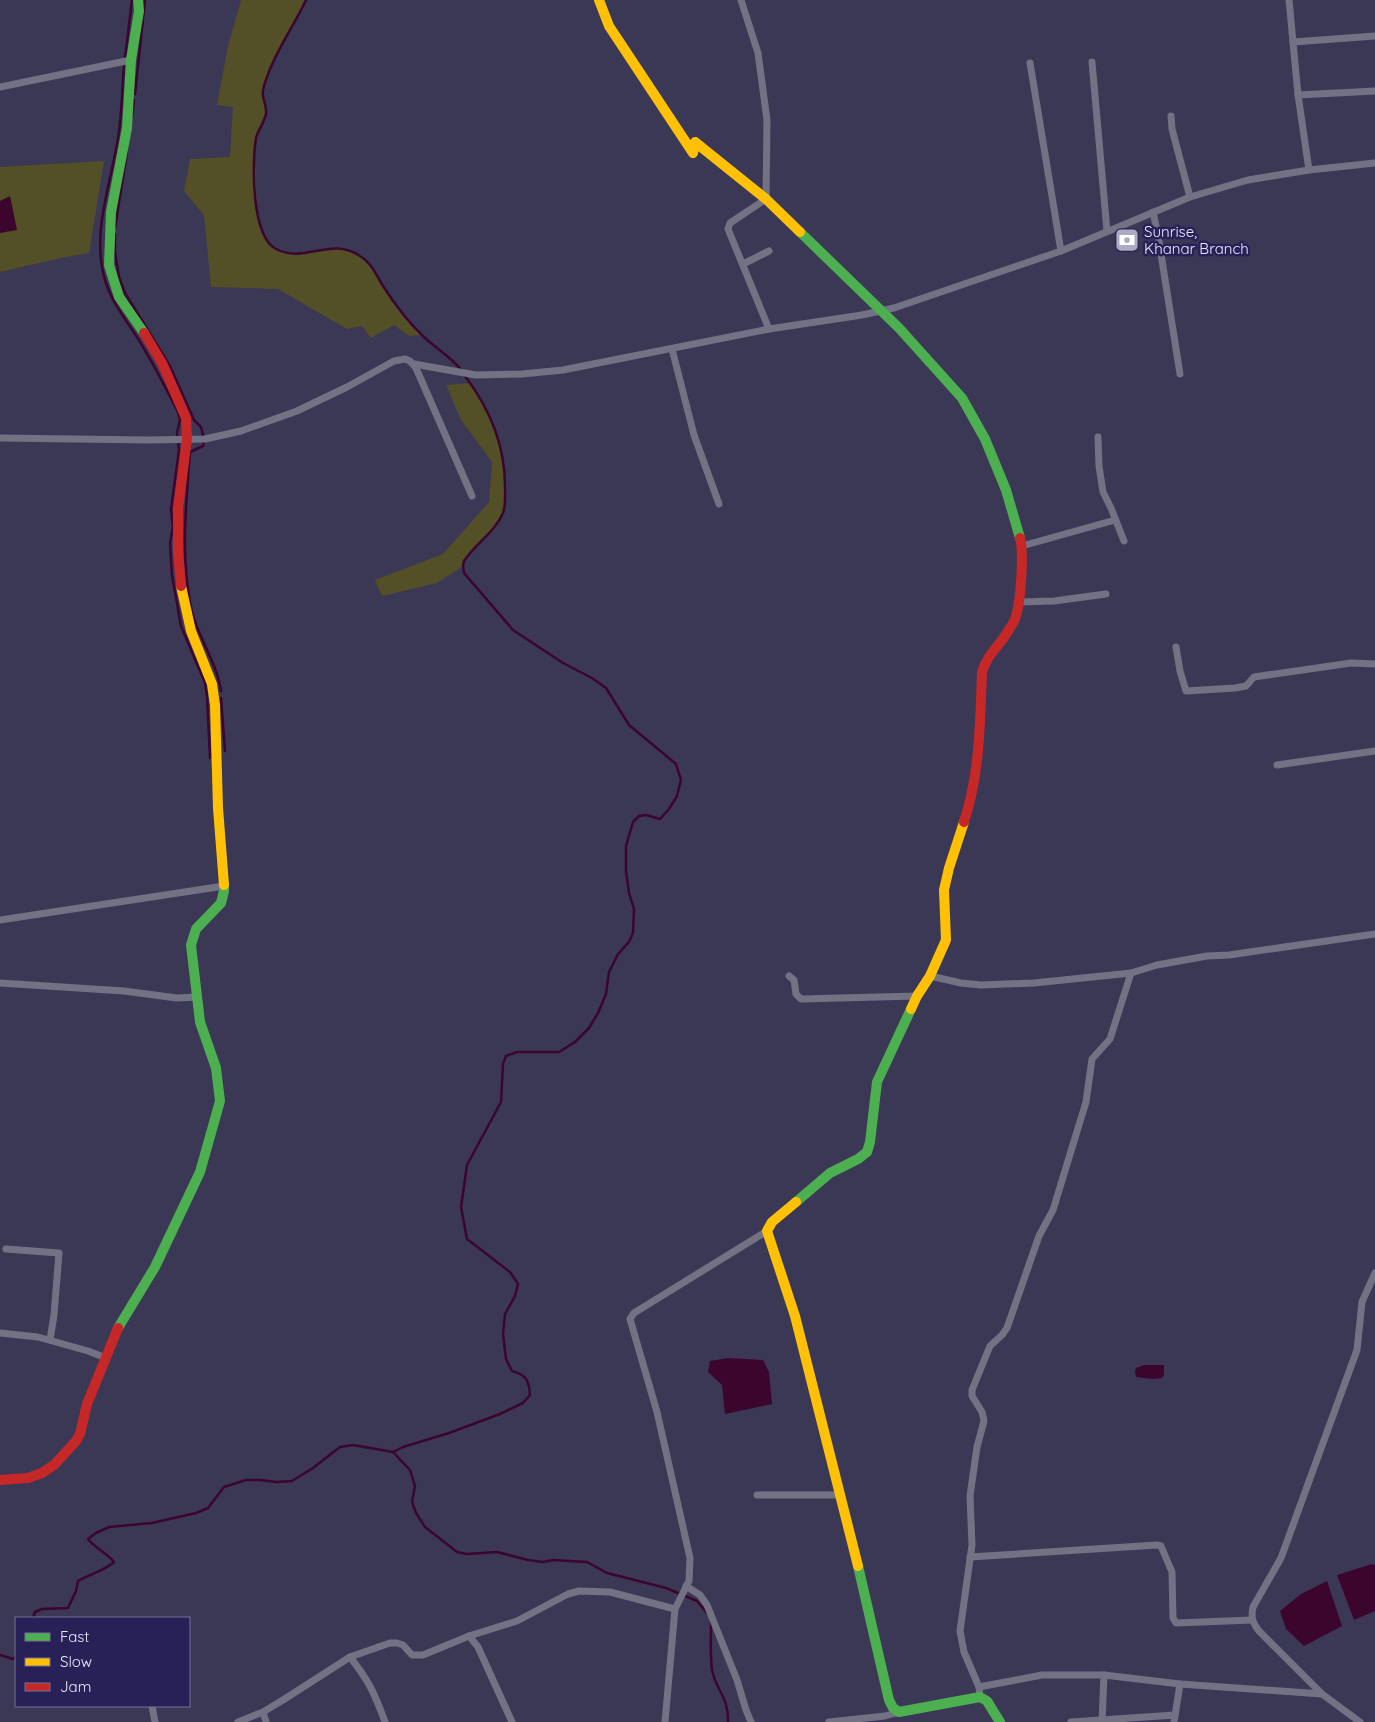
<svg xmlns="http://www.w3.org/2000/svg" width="1375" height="1722" font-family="Quicksand,sans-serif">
	<rect width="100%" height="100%" fill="#3b3856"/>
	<g fill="#534f26">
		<polygon points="241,0 306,0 267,75 263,89 266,115 256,137 255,159 257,211 262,233 276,249 288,253 304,254 339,248 351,251 360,256 373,267 382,285 395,303 422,335 409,336 394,325 371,338 362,326 347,329 278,289 211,287 204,215 184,191 190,159 230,157 233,107 217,105 228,46"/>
		<polygon points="104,161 89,253 61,258 0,272 0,167"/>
		<polygon points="471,383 483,401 492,419 503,458 505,473 505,499 503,512 495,526 466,557 463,566 437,583 382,596 375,580 443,554 489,502 492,462 461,420 446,385"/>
	</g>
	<g fill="#3b052d">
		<polygon points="10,196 17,230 0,233 0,201"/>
		<polygon points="728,1358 763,1360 769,1372 772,1404 725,1414 722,1385 708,1372 710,1361"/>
		<polygon points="1144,1365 1164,1365 1164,1375 1162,1378 1153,1379 1136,1377 1135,1372 1136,1368"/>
		<polygon points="1372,1564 1375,1565 1375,1611 1354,1620 1337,1575"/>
		<polygon points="1327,1581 1342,1626 1304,1646 1286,1629 1280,1611 1301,1594"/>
	</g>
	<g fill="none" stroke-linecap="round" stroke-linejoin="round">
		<g stroke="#3b052d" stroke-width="2.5">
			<path d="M306,0C294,26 276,50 267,77C265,83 262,89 263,96C264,102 267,108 266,114C264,123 258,130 256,138C252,163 251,236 276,249C305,264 331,236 360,256C372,263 376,275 383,286C394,303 408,322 423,336C435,348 452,357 462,371"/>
			<polyline points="125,58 132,0"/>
			<path d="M124,66C122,90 122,114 118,138C111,185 90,235 106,283C113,305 128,322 140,342C154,365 166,388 178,412L180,420L177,433L179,450L171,510L173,527L170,543L172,575L181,626L205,683L207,697L210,758"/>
			<polyline points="135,94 145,0"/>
			<polyline points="132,117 134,100"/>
			<polyline points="115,228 127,152"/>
			<polyline points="115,234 115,252 119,277 125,293 170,366 194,420 201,427 203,435"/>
			<path d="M204,442L203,446L190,452C186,505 180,559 192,612C199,639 217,663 221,691"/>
			<polyline points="221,698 225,751"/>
			<polyline points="393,1452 410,1470 415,1486 412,1502 416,1513 425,1527 457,1552 467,1554 497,1552 528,1560 543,1562 553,1560 587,1562 607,1573 666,1588 697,1601 707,1613"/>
			<path d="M33,1618L35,1612L42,1609L68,1608L76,1591L78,1581C90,1574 104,1571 114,1562C107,1553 96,1549 88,1539L96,1533L109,1527L152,1523L196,1513L208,1508L224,1487L246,1480H260L277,1482L292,1481L313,1468L340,1447L353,1445L393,1452L403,1447L449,1433L500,1414L523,1403L530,1395C529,1381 527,1375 512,1371L506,1359L503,1334L505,1314L515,1296L518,1284L510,1272L467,1239L461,1207L467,1165L501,1102L503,1064L506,1056L517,1052H559L575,1042L589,1028L598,1013L606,994L609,972L618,954L629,942L633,933L634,909L629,893L626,871V846L633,822L639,816L646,815L660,819L669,809L677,796L681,780L676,764L629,725L606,688L592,678L563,663L513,630L464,573L463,566L464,561C475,544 495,532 503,513C506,505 505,495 505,486C505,444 490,409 465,376"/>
			<path d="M711,1622C711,1637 710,1654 712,1670C716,1691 729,1697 728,1722"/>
			<polyline points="0,1655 13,1659 16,1656"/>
		</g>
		<g stroke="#727284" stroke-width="7">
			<polyline points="741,0 758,53 767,120 766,199 730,223 728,229 769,329"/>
			<polyline points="1289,0 1298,95 1309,170"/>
			<polyline points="1293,42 1375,36"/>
			<polyline points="1092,62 1107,231"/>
			<polyline points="1030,63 1061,251"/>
			<polyline points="0,87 131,60"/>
			<polyline points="1298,95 1375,91"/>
			<polyline points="1171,116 1172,129 1190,197"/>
			<polyline points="1153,212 1158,235 1180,374"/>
			<polyline points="743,264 769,251"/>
			<polyline points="672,349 694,435 719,504"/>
			<polyline points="414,364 476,375 522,374 563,370 769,329 862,315 894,308 1061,251 1190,197 1248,180 1309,170 1375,163"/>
			<polyline points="1098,437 1099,466 1103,492 1111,508 1124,541"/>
			<polyline points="0,438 149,440 205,439 241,431 297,411 347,387 394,361 405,359 410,361 416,368 472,496"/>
			<polyline points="1022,546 1115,520"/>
			<polyline points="1019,602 1054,601 1106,594"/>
			<polyline points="1176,647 1180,671 1186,691 1235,688 1246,686 1254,677 1351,663 1375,664"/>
			<polyline points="1277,765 1375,751"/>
			<polyline points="0,920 224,886"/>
			<polyline points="789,976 794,980 796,994 801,999 917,996"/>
			<polyline points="930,976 961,983 981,985 1034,983 1131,973 1157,965 1207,956 1229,955 1375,934"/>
			<polyline points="0,983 124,991 177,998 197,997"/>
			<polyline points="6,1249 59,1253 54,1315 50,1340"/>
			<polyline points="0,1333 38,1337 88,1351 106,1358"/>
			<polyline points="757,1495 841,1495"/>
			<polyline points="970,1557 1157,1545 1161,1546 1172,1572 1173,1618 1176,1623 1252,1620"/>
			<polyline points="686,1586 700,1595 707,1605 737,1680 746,1710 751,1722"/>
			<polyline points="469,1636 478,1647 512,1722"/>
			<path d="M350,1657C369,1681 375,1694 385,1722"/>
			<polyline points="979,1687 1042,1675 1104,1675 1180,1684 1322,1694"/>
			<polyline points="980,1697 979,1687 964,1652 960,1631 972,1545 970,1496 977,1447 984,1421 982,1412 972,1396 972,1390 990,1346 1002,1335 1007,1328 1039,1236 1053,1210 1086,1102 1092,1059 1110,1039 1131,973"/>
			<polyline points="152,1706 155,1722"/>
			<polyline points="263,1712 266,1722"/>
			<polyline points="238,1722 263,1712 283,1700 350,1657 390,1643 397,1643 403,1645 412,1655 423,1655 469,1636 517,1621 568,1594 579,1591 610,1592 675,1609 689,1581 690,1558 657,1412 630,1319 634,1313 767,1231"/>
			<polyline points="665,1722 675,1609"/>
			<polyline points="829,1722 885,1716 899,1712"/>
			<polyline points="1071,1722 1175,1715"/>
			<polyline points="1102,1722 1104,1675"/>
			<polyline points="1174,1722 1180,1684"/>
			<path d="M1360,1722L1322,1694L1259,1631C1252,1622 1251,1617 1253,1607L1281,1558L1312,1473L1357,1350L1362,1302L1375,1273"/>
		</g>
		<g stroke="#4caf50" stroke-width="10">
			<polyline points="138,0 139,11 131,60 127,128 111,212 109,265 119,297 144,333"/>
			<polyline points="800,232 899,328 962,398 985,439 1006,490 1020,538"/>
			<polyline points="796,1202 830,1173 858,1159 867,1152 870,1142 877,1082 911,1009"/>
			<polyline points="118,1328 155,1267 200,1172 220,1101 216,1068 200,1022 191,945 196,929 221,903 224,891 224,885"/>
			<polyline points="858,1566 889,1700 893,1708 899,1712 980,1697 987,1701 1000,1722"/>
		</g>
		<g stroke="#ffc107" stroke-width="10">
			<polyline points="599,0 609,26 693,153 695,142 766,199 800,232"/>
			<polyline points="181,586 191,631 212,684 215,705 218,808 224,885"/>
			<polyline points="911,1009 917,996 930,976 946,940 944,890 949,868 964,822"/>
			<polyline points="796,1202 772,1222 767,1231 795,1316 858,1566"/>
		</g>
		<g stroke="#c62828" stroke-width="10">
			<polyline points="144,333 162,363 186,418 187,438 178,509 178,551 181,586"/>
			<path d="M964,822C980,773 980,723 982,672C987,655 998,647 1007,633C1009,629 1013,624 1015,619C1021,603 1024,554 1020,538"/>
			<polyline points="0,1480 28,1478 42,1473 54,1465 76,1441 80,1434 87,1404 118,1328"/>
		</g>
	</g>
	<defs>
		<g id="bank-square" transform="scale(1.25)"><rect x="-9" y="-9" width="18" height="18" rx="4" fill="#ababc3" stroke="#282157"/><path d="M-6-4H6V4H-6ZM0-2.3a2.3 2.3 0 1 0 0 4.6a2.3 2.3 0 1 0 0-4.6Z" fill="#fff"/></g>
	</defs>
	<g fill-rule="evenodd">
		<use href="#bank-square" x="1127" y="240"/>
	</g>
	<g text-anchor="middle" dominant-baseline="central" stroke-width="5" stroke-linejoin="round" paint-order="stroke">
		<g font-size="15" fill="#e8e9fe" stroke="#282157" text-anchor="start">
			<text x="1144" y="231">Sunrise,<tspan x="1144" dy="17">Khanar Branch</tspan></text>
		</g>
	</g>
	<rect x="15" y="1617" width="175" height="90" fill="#282157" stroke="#75719a"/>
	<rect x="25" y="1633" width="25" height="8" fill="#4caf50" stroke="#75719a"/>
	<text x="60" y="1642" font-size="15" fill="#e8e9fe">Fast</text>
	<rect x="25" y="1658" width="25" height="8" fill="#ffc107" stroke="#75719a"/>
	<text x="60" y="1667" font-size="15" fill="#e8e9fe">Slow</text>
	<rect x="25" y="1683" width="25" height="8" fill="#c62828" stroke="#75719a"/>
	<text x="60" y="1692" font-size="15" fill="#e8e9fe">Jam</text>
</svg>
